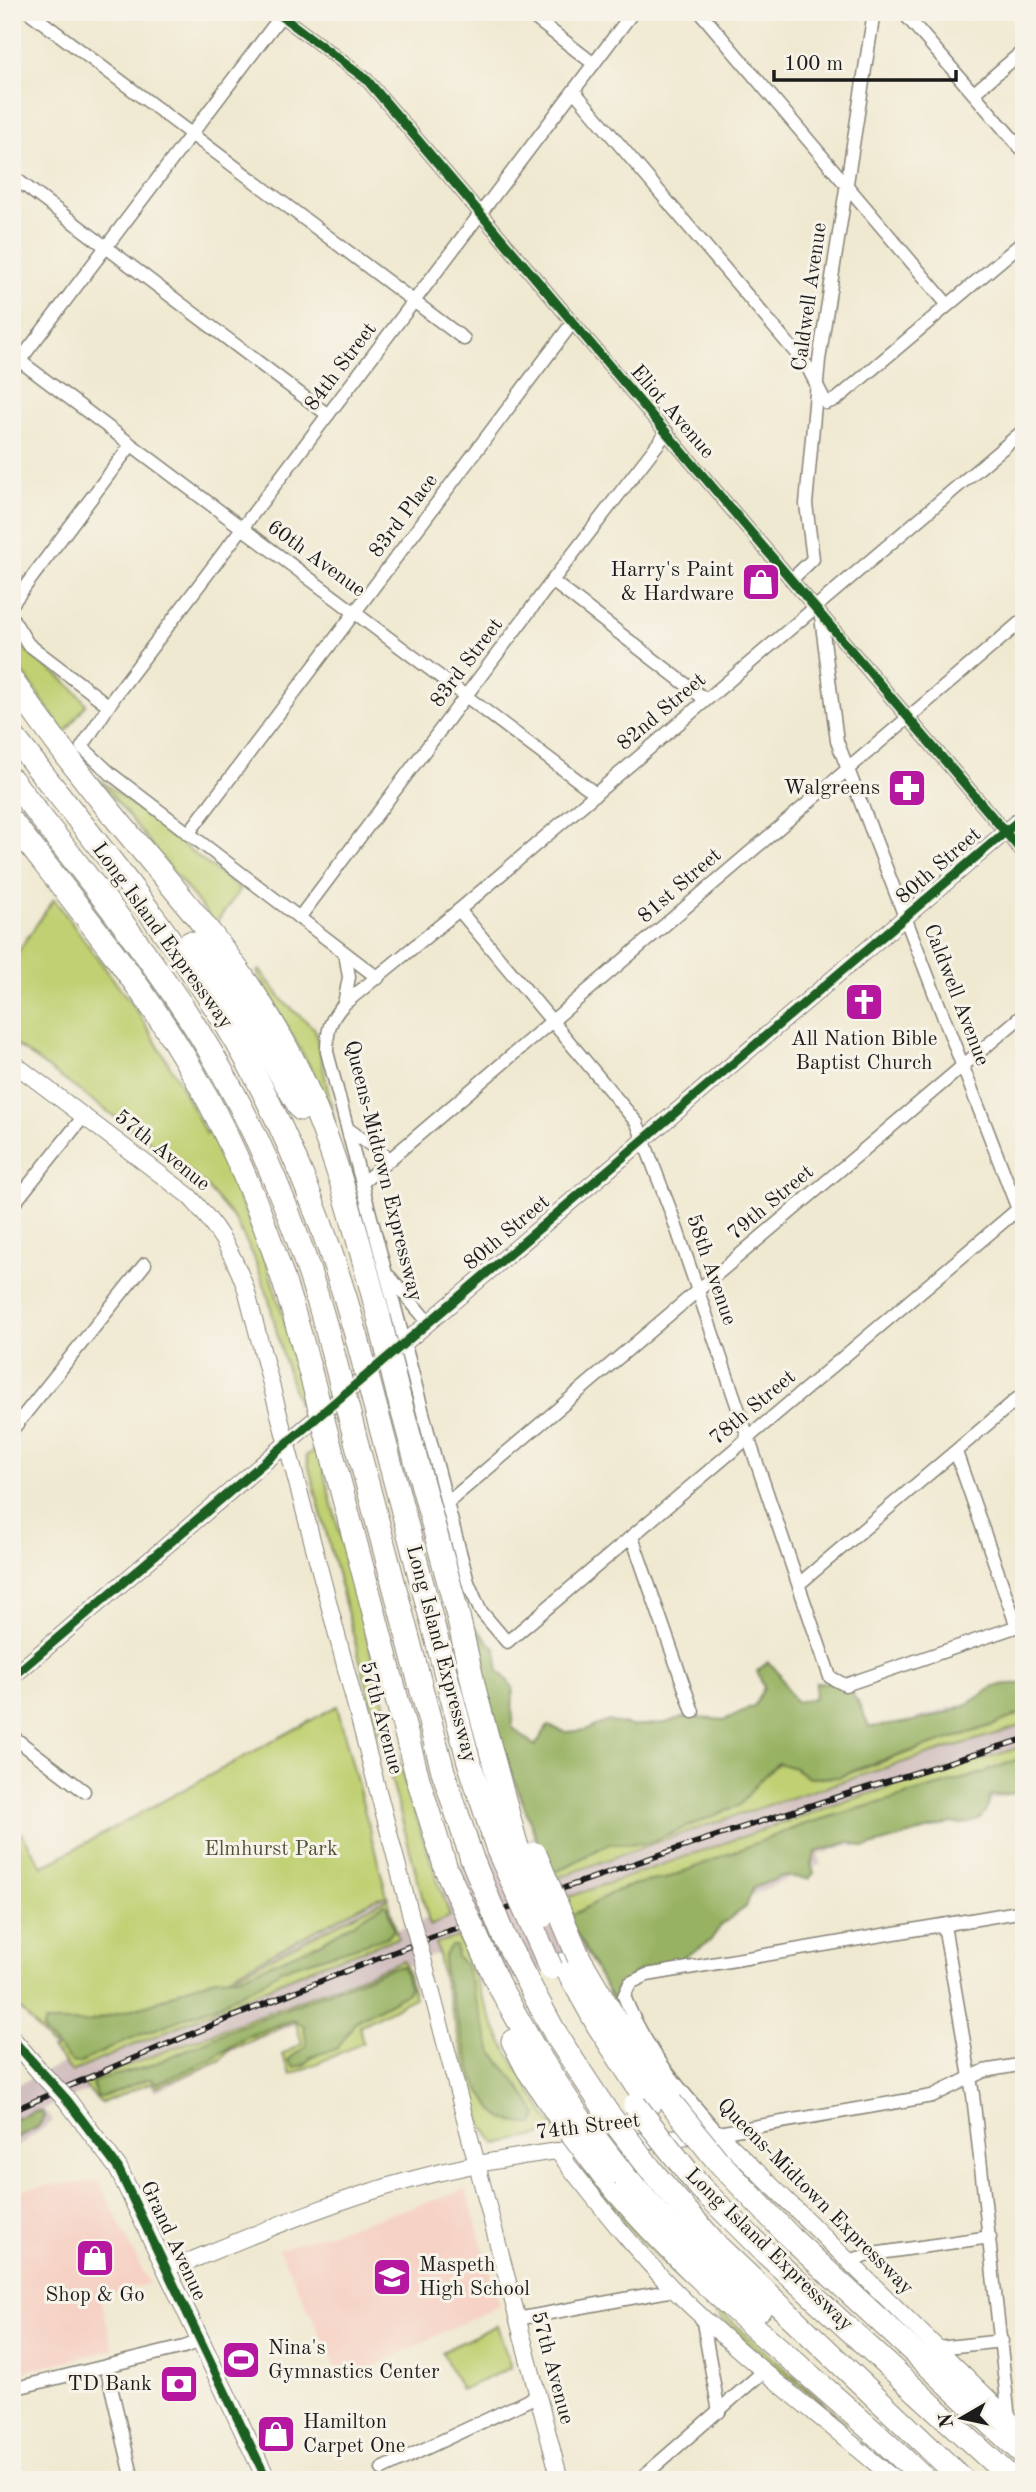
<svg xmlns="http://www.w3.org/2000/svg" width="1036" height="2492" font-family="'Old Standard TT',serif">
	<rect width="100%" height="100%" fill="#f7f3e8"/>
	<filter id="ink" filterUnits="userSpaceOnUse"><feTurbulence type="fractalNoise" baseFrequency=".0143" numOctaves="2"/><feDisplacementMap in="SourceGraphic" scale="14" xChannelSelector="R" yChannelSelector="G"/><feConvolveMatrix kernelMatrix="1 2 1 2 8 2 1 2 1" color-interpolation-filters="sRGB"/></filter>
	<filter id="wash" filterUnits="userSpaceOnUse"><feTurbulence type="fractalNoise" baseFrequency=".00686" numOctaves="4" result="noise"/><feDisplacementMap in="SourceGraphic" scale="28" xChannelSelector="R" yChannelSelector="G"/><feGaussianBlur stdDeviation="1.57" result="paint"/><feColorMatrix in="noise" values="0 0 0 0 0 0 0 0 0 0 0 0 0 0 0 0 0 1.4 0 .05"/><feComposite in="paint" operator="in"/></filter>
	<g filter="url(#wash)">
		<rect width="100%" height="100%" fill="#f0e9d1"/>
		<g fill="#f6d2c5">
			<polygon points="99,2181 149,2284 100,2296 113,2350 12,2374 12,2190"/>
			<polygon points="466,2190 500,2305 343,2381 279,2249"/>
		</g>
		<polygon fill="#d1bfbf" points="1024,1685 1024,1790 943,1814 942,1823 853,1847 851,1844 819,1855 821,1864 697,1920 488,1987 444,1970 438,1954 406,1966 408,1975 230,2052 222,2061 155,2092 149,2083 101,2105 88,2091 43,2109 53,2121 12,2151 12,2075 19,2084 65,2062 52,2046 129,2020 146,2020 377,1898 387,1896 396,1930 429,1918 442,1899 446,1869 540,1835"/>
		<g fill="#c0d072" stroke="#6e7647" stroke-width="2">
			<path d="M12,634C32,662 67,675 86,704L65,733L12,657Z"/>
			<polygon points="98,778 240,890 215,924"/>
			<polygon points="54,899 139,1014 176,1076 206,1134 210,1129 266,1262 284,1318 305,1398 298,1404 282,1354 268,1296 253,1255 235,1220 205,1185 184,1167 12,1042 12,960"/>
			<polygon points="260,970 285,1003 315,1029 335,1123 316,1078 257,972"/>
			<polygon points="317,1447 409,1798 450,1916 430,1926 306,1456"/>
			<polygon points="337,1706 387,1896 377,1898 146,2020 129,2020 52,2046 12,1999 12,1838 22,1833 42,1867"/>
			<path d="M1024,1712V1725C866,1774 707,1822 552,1880L549,1872L560,1870L608,1844L647,1843L740,1805L758,1782L778,1763L795,1768L809,1778L839,1777Z"/>
			<path d="M1024,1746V1757L980,1774L802,1825L665,1879C648,1881 631,1884 616,1891C598,1899 588,1910 567,1916L560,1900L846,1801Z"/>
			<polygon points="388,1898 398,1938 322,1964 72,2072 52,2049 128,2022 146,2021"/>
			<path d="M458,1937C473,1973 485,2009 503,2043C519,2074 538,2103 557,2132L496,2144C489,2138 490,2131 482,2125L442,1976L436,1943Z"/>
			<polygon points="404,1960 414,1998 359,2026 363,2043 291,2075 282,2055 302,2043 295,2021 229,2050 221,2060 156,2088 152,2082 101,2103 82,2083"/>
			<path d="M586,2171C662,2266 757,2342 847,2424L766,2359L708,2306L635,2236L584,2174Z"/>
			<polygon points="497,2325 511,2368 461,2390 442,2352"/>
		</g>
		<g fill="#98b264" stroke="#5a6740" stroke-width="2">
			<path d="M467,1619L496,1649L499,1671L513,1687L512,1727L535,1746L548,1726L566,1732L585,1730L608,1721L632,1726L665,1723L685,1717L725,1720L755,1705L764,1688L757,1671L768,1662C783,1673 783,1687 795,1702L814,1699L816,1682L839,1683L849,1689L859,1704L869,1727C899,1724 931,1720 959,1708C990,1694 985,1682 1024,1684V1712L994,1725L868,1765L839,1777L809,1778L795,1768L778,1763L758,1782L740,1805L647,1843L608,1844L560,1870L549,1872L503,1750Z"/>
			<path d="M1024,1757V1792L990,1796C987,1820 974,1826 951,1823L864,1848L850,1842L816,1852L811,1864L814,1873L809,1879L783,1876L753,1888L746,1907L722,1924L710,1941L676,1962L642,1970L633,1975L620,1989L614,2003L567,1916C588,1910 598,1899 616,1891C631,1884 649,1881 665,1879L802,1825L980,1774Z"/>
			<polygon points="385,1904 388,1906 394,1930 388,1937 281,1970 258,1985 215,2006 127,2040 81,2062 74,2063 69,2060 42,2030 45,2022 88,2022 153,2003 184,1989 216,1978 239,1977 318,1944"/>
			<polygon points="451,1946 456,1946 457,1957 465,1965 492,2052 514,2079 538,2115 534,2124 521,2124 502,2118 492,2109 474,2079 444,1973 444,1954"/>
			<polygon points="403,1966 409,1987 407,1993 356,2021 337,2049 312,2056 304,2065 293,2067 288,2060 307,2045 304,2026 294,2019 246,2037 210,2060 157,2084 152,2079 147,2079 102,2097 98,2097 92,2083 97,2080 147,2067 233,2029 391,1968"/>
			<polygon points="35,2111 42,2112 44,2117 38,2127 12,2140 12,2120"/>
		</g>
	</g>
	<g filter="url(#ink)">
		<g fill="none" stroke-linecap="round" stroke-linejoin="round">
			<g stroke="#868276" stroke-width="15">
				<g id="minor">
					<polyline points="29,12 464,339"/>
					<polyline points="276,12 367,80 1024,854"/>
					<polyline points="527,12 594,64"/>
					<polyline points="700,12 947,304"/>
					<polyline points="903,12 1024,152"/>
					<polyline points="574,91 807,366 826,403 837,399 1024,241"/>
					<polyline points="974,93 1024,50"/>
					<polyline points="12,176 328,415"/>
					<polyline points="12,355 596,794"/>
					<polyline points="12,371 284,12"/>
					<path d="M1024,430L459,910L344,1004C329,1020 327,1031 327,1052L468,1582L480,1610L507,1642L1024,1204"/>
					<polyline points="791,580 813,559 806,504 819,360 874,12"/>
					<polyline points="552,581 706,700"/>
					<polyline points="12,604 131,445"/>
					<polyline points="821,617 837,741 1024,1225"/>
					<polyline points="12,618 28,644 108,705"/>
					<polyline points="188,834 573,322"/>
					<polyline points="459,910 637,1123 671,1212 830,1677 845,1685 1024,1624"/>
					<polyline points="299,918 552,581 667,432"/>
					<polyline points="378,978 111,774 82,747 115,696 633,12"/>
					<polyline points="344,1004 349,977 345,953"/>
					<polyline points="348,1129 390,1159"/>
					<polyline points="362,1183 1024,619"/>
					<polyline points="12,1206 84,1116"/>
					<polyline points="390,1277 428,1322"/>
					<polyline points="12,1430 145,1264"/>
					<polyline points="956,1452 1017,1627"/>
					<polyline points="447,1503 1024,1014"/>
					<polyline points="632,1537 693,1712"/>
					<polyline points="799,1584 1024,1393"/>
					<polyline points="12,1736 84,1791"/>
					<path d="M1024,1911L647,1975L630,1983L624,1996C644,2048 681,2091 718,2133L932,2096L984,2071L1024,2064"/>
					<polyline points="944,1925 973,2095 1009,2419"/>
					<polyline points="847,2261 873,2254 990,2237"/>
					<polyline points="702,2317 719,2412"/>
					<polyline points="517,2319 674,2290"/>
					<polyline points="938,2348 1002,2341"/>
					<polyline points="106,2366 133,2480"/>
					<polyline points="12,2389 184,2347 201,2341"/>
					<polyline points="382,2469 537,2396"/>
					<polyline points="639,2480 764,2371"/>
				</g>
			</g>
			<g stroke="#868276" stroke-width="18">
				<g id="tertiary">
					<path d="M12,1062L189,1196C217,1226 232,1251 246,1289L413,1924"/>
					<polyline points="12,1677 1024,816"/>
					<polyline points="423,1959 560,2480"/>
					<path d="M557,2151C595,2199 631,2246 673,2289C742,2358 821,2416 895,2480"/>
					<path d="M165,2265L185,2263C260,2232 335,2200 414,2179C513,2152 616,2144 718,2133L1024,2433"/>
				</g>
			</g>
			<g stroke="#868276" stroke-width="20">
				<g id="secondary">
					<polyline points="12,2039 42,2074"/>
					<polyline points="67,2100 118,2168 267,2480"/>
				</g>
			</g>
			<g stroke="#868276" stroke-width="25">
				<g id="motorway">
					<path d="M12,681C46,729 81,776 118,821C178,894 241,963 286,1047C332,1131 354,1225 379,1317"/>
					<path d="M12,735C88,833 172,932 235,1039C290,1134 328,1233 357,1338"/>
					<path d="M12,780C76,864 145,946 201,1036C262,1135 305,1244 334,1357"/>
					<path d="M12,822C67,893 125,963 173,1039C239,1144 279,1253 310,1371"/>
					<polyline points="190,943 257,1034 301,1109"/>
					<polyline points="398,1394 458,1616 475,1692 516,1844"/>
					<polyline points="377,1413 469,1762 498,1850"/>
					<polyline points="354,1433 443,1771 472,1859"/>
					<polyline points="331,1450 418,1779 446,1869"/>
					<polyline points="579,1958 633,2050 671,2103"/>
					<polyline points="564,1964 598,2025 649,2104"/>
					<polyline points="525,1977 556,2035 606,2111"/>
					<polyline points="498,1984 535,2050 576,2113"/>
					<polyline points="513,2041 527,2068 561,2119"/>
					<polyline points="717,2160 792,2239 1024,2454"/>
					<polyline points="686,2170 700,2187 767,2254 1013,2480"/>
					<polyline points="655,2175 718,2247 963,2480"/>
					<polyline points="625,2177 669,2225 760,2309"/>
					<path d="M607,2179C700,2293 821,2378 925,2480"/>
				</g>
			</g>
			<use href="#minor" stroke="#fff" stroke-width="12"/>
			<use href="#tertiary" stroke="#fff" stroke-width="16"/>
			<use href="#secondary" stroke="#fff" stroke-width="18"/>
			<use href="#motorway" stroke="#fff" stroke-width="23"/>
			<g stroke="#1c1c1c" stroke-width="6">
				<path id="rail" d="M12,2111C189,2033 368,1960 550,1893C706,1837 865,1788 1024,1739"/>
			</g>
			<use href="#rail" stroke="#f7f3e8" stroke-width="3.5" stroke-dasharray="10" stroke-linecap="butt"/>
			<g stroke="#868276" stroke-width="18" stroke-linecap="butt">
				<polyline id="tertiary-bridge" points="413,1924 423,1959"/>
			</g>
			<g stroke="#868276" stroke-width="20" stroke-linecap="butt">
				<polyline id="secondary-bridge" points="42,2074 67,2100"/>
			</g>
			<g stroke="#868276" stroke-width="25" stroke-linecap="butt">
				<g id="motorway-bridge">
					<polyline points="379,1317 398,1394"/>
					<polyline points="357,1338 377,1413"/>
					<polyline points="334,1357 354,1433"/>
					<polyline points="310,1371 331,1450"/>
					<polyline points="516,1844 542,1916"/>
					<polyline points="498,1850 551,1968"/>
					<polyline points="535,1854 579,1958"/>
					<polyline points="472,1859 504,1937 525,1977"/>
					<polyline points="446,1869 498,1984"/>
					<polyline points="671,2103 717,2160"/>
					<polyline points="635,2105 686,2170"/>
					<polyline points="606,2111 655,2175"/>
					<polyline points="576,2113 625,2177"/>
					<polyline points="561,2119 605,2177"/>
				</g>
			</g>
			<use href="#tertiary-bridge" stroke="#fff" stroke-width="16"/>
			<use href="#secondary-bridge" stroke="#fff" stroke-width="18"/>
			<use href="#motorway-bridge" stroke="#fff" stroke-width="23"/>
			<g stroke="#f7f3e8" stroke-width="13">
				<g id="cycleway">
					<polyline points="276,12 367,80 1024,854"/>
					<polyline points="12,1677 1024,816"/>
					<polyline points="12,2039 67,2100 118,2168 267,2480"/>
				</g>
			</g>
			<use href="#cycleway" stroke="#1b5e20" stroke-width="9"/>
		</g>
	</g>
	<defs>
		<g id="shop-square" transform="scale(2.0125)"><rect x="-9" y="-9" width="18" height="18" rx="4" fill="#b5179e" stroke="#f7f3e8"/><path d="M-5-2.5h2.3a2.7 3.5 0 0 1 5.4 0H5L5.5 6h-11ZM-1.5-2.5h3a1.5 2.3 0 0 0-3 0Z" fill="#fff"/></g>
		<g id="pharmacy-square" transform="scale(2.0125)"><rect x="-9" y="-9" width="18" height="18" rx="4" fill="#b5179e" stroke="#f7f3e8"/><path d="M-2-6h4v4h4v4h-4v4h-4v-4h-4v-4h4Z" fill="#fff"/></g>
		<g id="church-square" transform="scale(2.0125)"><rect x="-9" y="-9" width="18" height="18" rx="4" fill="#b5179e" stroke="#f7f3e8"/><path d="M-1.2-6h2.4v3.5h3.3v2.4h-3.3V6h-2.4V-.1h-3.3v-2.4h3.3Z" fill="#fff"/></g>
		<g id="school-square" transform="scale(2.0125)"><rect x="-9" y="-9" width="18" height="18" rx="4" fill="#b5179e" stroke="#f7f3e8"/><path d="M0-5L7-2L0 1L-7-2ZM-4 1L0 2.5L4 1V4Q0 6-4 4Z" fill="#fff"/></g>
		<g id="stadium-square" transform="scale(2.0125)"><rect x="-9" y="-9" width="18" height="18" rx="4" fill="#b5179e" stroke="#f7f3e8"/><path d="M0-5a6.5 5 0 1 0 0 10a6.5 5 0 1 0 0-10ZM-3.5-1.8h7v3.6h-7Z" fill="#fff"/></g>
		<g id="bank-square" transform="scale(2.0125)"><rect x="-9" y="-9" width="18" height="18" rx="4" fill="#b5179e" stroke="#f7f3e8"/><path d="M-6-4H6V4H-6ZM0-2.3a2.3 2.3 0 1 0 0 4.6a2.3 2.3 0 1 0 0-4.6Z" fill="#fff"/></g>
	</defs>
	<g fill-rule="evenodd">
		<use href="#shop-square" x="761" y="582"/>
		<use href="#pharmacy-square" x="907" y="788"/>
		<use href="#church-square" x="864" y="1002"/>
		<use href="#shop-square" x="95" y="2258"/>
		<use href="#school-square" x="392" y="2277"/>
		<use href="#stadium-square" x="241" y="2360"/>
		<use href="#bank-square" x="179" y="2384"/>
		<use href="#shop-square" x="276" y="2434"/>
	</g>
	<g text-anchor="middle" dominant-baseline="central" stroke-width="6" stroke-linejoin="round" paint-order="stroke">
		<g font-size="21" fill="#1c1c1c" stroke="#f7f3e8">
			<text transform="translate(810 297) rotate(-82)">Caldwell Avenue</text>
			<text transform="translate(341 367) rotate(-53)">84th Street</text>
			<text transform="translate(672 412) rotate(49)">Eliot Avenue</text>
			<text transform="translate(404 516) rotate(-53)">83rd Place</text>
			<text transform="translate(316 559) rotate(36)">60th Avenue</text>
			<text transform="translate(467 663) rotate(-53)">83rd Street</text>
			<text transform="translate(662 712) rotate(-40)">82nd Street</text>
			<text transform="translate(939 866) rotate(-41)">80th Street</text>
			<text transform="translate(680 886) rotate(-41)">81st Street</text>
			<text transform="translate(162 936) rotate(54)">Long Island Expressway</text>
			<text transform="translate(956 995) rotate(69)">Caldwell Avenue</text>
			<text transform="translate(162 1151) rotate(39)">57th Avenue</text>
			<text transform="translate(383 1171) rotate(76)">Queens-Midtown Expressway</text>
			<text transform="translate(771 1203) rotate(-40)">79th Street</text>
			<text transform="translate(507 1233) rotate(-40)">80th Street</text>
			<text transform="translate(711 1270) rotate(71)">58th Avenue</text>
			<text transform="translate(753 1408) rotate(-40)">78th Street</text>
			<text transform="translate(441 1654) rotate(75)">Long Island Expressway</text>
			<text transform="translate(381 1718) rotate(75)">57th Avenue</text>
			<text transform="translate(588 2127) rotate(-7)">74th Street</text>
			<text transform="translate(815 2197) rotate(45)">Queens-Midtown Expressway</text>
			<text transform="translate(173 2241) rotate(65)">Grand Avenue</text>
			<text transform="translate(769 2250) rotate(44)">Long Island Expressway</text>
			<text transform="translate(552 2368) rotate(75)">57th Avenue</text>
		</g>
		<g font-size="21" fill="#1c1c1c" stroke="#f7f3e8" text-anchor="end">
			<text x="734" y="570">Harry's Paint<tspan x="734" dy="24">&amp; Hardware</tspan></text>
			<text x="880" y="788">Walgreens</text>
			<text x="864" y="1039" text-anchor="middle">All Nation Bible<tspan x="864" dy="24">Baptist Church</tspan></text>
			<text x="419" y="2265" text-anchor="start">Maspeth<tspan x="419" dy="24">High School</tspan></text>
			<text x="95" y="2295" text-anchor="middle">Shop &amp; Go</text>
			<text x="268" y="2348" text-anchor="start">Nina's<tspan x="268" dy="24">Gymnastics Center</tspan></text>
			<text x="152" y="2384">TD Bank</text>
			<text x="303" y="2422" text-anchor="start">Hamilton<tspan x="303" dy="24">Carpet One</tspan></text>
		</g>
		<g font-size="21" fill="#4d5236" stroke="#f7f3e8">
			<text x="271" y="1849">Elmhurst Park</text>
		</g>
	</g>
	<rect width="1036" height="2492" fill="none" stroke="#f7f3e8" stroke-width="42"/>
	<g transform="translate(962 2418) rotate(261)" stroke="#f7f3e8" stroke-width="5" paint-order="stroke">
	<path d="M0-5L12 26L0 18L-12 26Z" fill="#1c1c1c"/>
	<text y="-10" font-size="19" font-weight="bold" text-anchor="middle" fill="#1c1c1c">N</text>
	</g>
	<path d="M774 70v10h182v-10" fill="none" stroke="#1c1c1c" stroke-width="3.5"/>
	<text x="784" y="70" font-size="21" fill="#1c1c1c" stroke="#f7f3e8" stroke-width="5" paint-order="stroke">100 m</text>
</svg>
